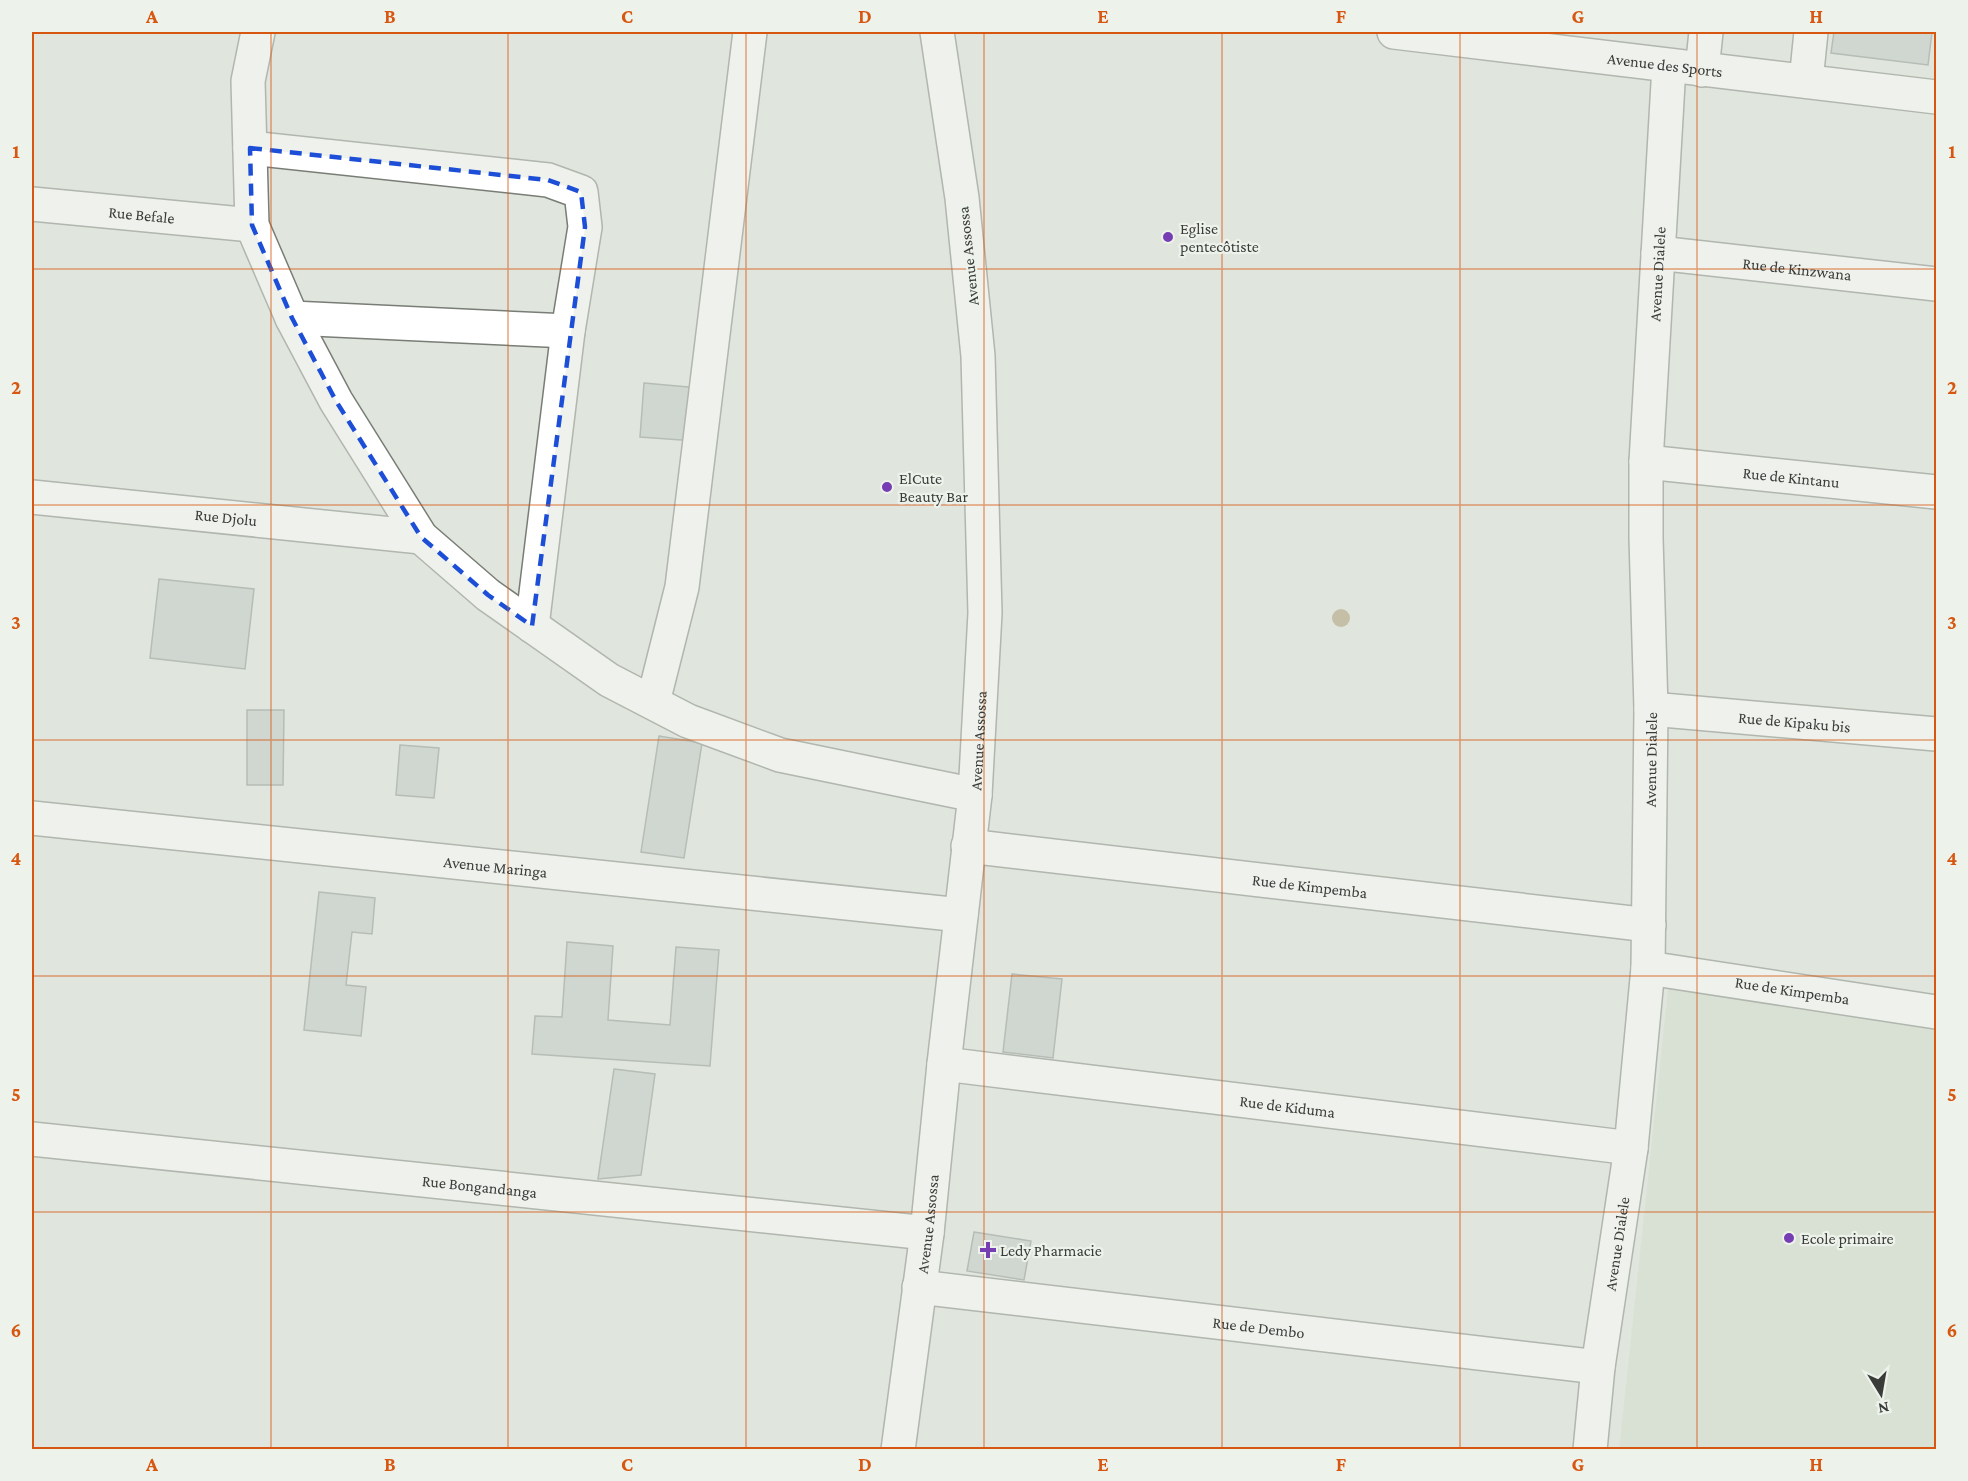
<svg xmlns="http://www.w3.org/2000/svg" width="1968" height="1481" font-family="'Crimson Pro',serif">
	<rect width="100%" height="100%" fill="#e0e6dd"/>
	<polygon fill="#d1dbcc" points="1669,980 1936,1026 1936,1449 1619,1450"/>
	<g fill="#bbc6c1" stroke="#828c87" stroke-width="1.5">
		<polygon points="1834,32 1932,32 1928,65 1831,53"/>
		<polygon points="644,383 699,388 695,441 640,437"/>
		<polygon points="159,579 254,589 245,669 150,658"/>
		<polygon points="247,710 284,710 283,785 247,785"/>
		<polygon points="659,736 702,743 684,858 641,852"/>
		<polygon points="400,745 439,748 434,798 396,795"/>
		<polygon points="319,892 375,898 372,934 352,932 346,985 366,987 361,1036 304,1030"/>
		<polygon points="567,942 613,946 608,1020 670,1025 676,947 719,950 710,1066 532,1054 535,1016 562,1017"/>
		<polygon points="1012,974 1062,979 1053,1058 1003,1052"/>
		<polygon points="614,1069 655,1074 641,1175 598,1179"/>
		<polygon points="974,1232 1031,1241 1024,1280 967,1271"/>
	</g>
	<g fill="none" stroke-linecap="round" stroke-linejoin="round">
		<g stroke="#787d75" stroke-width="36">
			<g id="minor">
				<polyline points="258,32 248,81 252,225 292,318 336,401 421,537 488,595 609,680 688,721 780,755 975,795"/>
				<path id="s1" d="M1394,32L1936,97"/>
				<polyline points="1702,70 1706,32"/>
				<polyline points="1806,81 1811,32"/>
				<polyline points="250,148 548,180 581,192 585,227 568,331 532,626"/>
				<path id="s2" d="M32,204L252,225"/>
				<path id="s3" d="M1658,253L1936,284"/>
				<polyline points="292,318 568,331"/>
				<path id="s4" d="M1646,462L1936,492"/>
				<path id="s5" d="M32,497L421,537"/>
				<polyline points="653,702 682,587 750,32"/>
				<path id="s6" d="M1651,709L1936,734"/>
				<path id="s7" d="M32,818L961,915"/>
				<path id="s8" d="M968,846L1649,925"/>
				<path id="s9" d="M1648,968L1936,1012"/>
				<path id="s10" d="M944,1064L1631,1148"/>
				<path id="s11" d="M32,1139L927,1233"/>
				<path id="s12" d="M919,1287L1598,1367"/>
				<path id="s13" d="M1590,1450L1598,1367L1631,1148L1648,968L1651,709L1646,538V462L1669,66"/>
			</g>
		</g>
		<g stroke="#787d75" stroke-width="36">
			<g id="major">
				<path id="s14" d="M898,1450L927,1233L944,1064L975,795L985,613L978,356L962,198L937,32"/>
			</g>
		</g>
		<use href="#minor" stroke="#fff" stroke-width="33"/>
		<use href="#major" stroke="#fff" stroke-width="33"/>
	</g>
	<circle fill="#a69067" cx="1341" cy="618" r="9"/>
	<path d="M0 0H1968V1481H0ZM250,148L548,180L581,192L585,227L532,626L488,595L421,537L336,401L292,318L252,225Z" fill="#e0e6dd" fill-opacity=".55" fill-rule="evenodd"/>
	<path fill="none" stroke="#1d4ed8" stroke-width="4.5" stroke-dasharray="12 8" stroke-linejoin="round" d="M250,148L548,180L581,192L585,227L532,626L488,595L421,537L336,401L292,318L252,225Z"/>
	<path fill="none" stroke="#d75610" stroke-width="1.5" stroke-opacity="0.55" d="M271,32V1450M508,32V1450M746,32V1450M984,32V1450M1222,32V1450M1460,32V1450M1697,32V1450M32,269H1936M32,505H1936M32,740H1936M32,976H1936M32,1212H1936"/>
	<g fill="#773db3" stroke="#edf3eb" stroke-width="2">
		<circle cx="1168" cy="237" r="6"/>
		<circle cx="887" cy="487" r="6"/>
		<circle cx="1789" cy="1238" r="6"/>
		<path d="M985 1241h6v6h6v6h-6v6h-6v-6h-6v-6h6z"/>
	</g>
	<g text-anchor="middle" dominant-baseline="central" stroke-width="4.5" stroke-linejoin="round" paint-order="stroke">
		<g font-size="16" fill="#3a3c39" stroke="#edf3eb">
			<text stroke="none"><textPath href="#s1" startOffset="273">Avenue des Sports</textPath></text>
			<text stroke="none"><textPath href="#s2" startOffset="110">Rue Befale</textPath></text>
			<text transform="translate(968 256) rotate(-96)">Avenue Assossa</text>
			<text stroke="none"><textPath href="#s3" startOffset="140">Rue de Kinzwana</textPath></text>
			<text stroke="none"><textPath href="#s13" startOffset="1180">Avenue Dialele</textPath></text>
			<text stroke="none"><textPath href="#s4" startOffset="146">Rue de Kintanu</textPath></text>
			<text stroke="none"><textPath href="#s5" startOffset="195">Rue Djolu</textPath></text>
			<text stroke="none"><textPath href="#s6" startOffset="144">Rue de Kipaku bis</textPath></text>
			<text stroke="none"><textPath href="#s14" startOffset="714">Avenue Assossa</textPath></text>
			<text stroke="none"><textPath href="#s13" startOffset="694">Avenue Dialele</textPath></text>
			<text stroke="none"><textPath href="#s7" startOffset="466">Avenue Maringa</textPath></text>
			<text stroke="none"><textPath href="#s8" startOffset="344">Rue de Kimpemba</textPath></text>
			<text stroke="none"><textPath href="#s9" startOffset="146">Rue de Kimpemba</textPath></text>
			<text stroke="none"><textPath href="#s10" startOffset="346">Rue de Kiduma</textPath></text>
			<text stroke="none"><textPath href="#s11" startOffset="450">Rue Bongandanga</textPath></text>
			<text stroke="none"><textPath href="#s14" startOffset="228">Avenue Assossa</textPath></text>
			<text stroke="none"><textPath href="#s13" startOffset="208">Avenue Dialele</textPath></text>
			<text stroke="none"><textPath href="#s12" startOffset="342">Rue de Dembo</textPath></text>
		</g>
		<g font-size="16" fill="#3a3c39" stroke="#edf3eb" text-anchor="start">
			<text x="1180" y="228">Eglise<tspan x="1180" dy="18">pentecôtiste</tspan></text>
			<text x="899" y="478">ElCute<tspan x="899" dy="18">Beauty Bar</tspan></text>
			<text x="1801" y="1238">Ecole primaire</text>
			<text x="1000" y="1250">Ledy Pharmacie</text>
		</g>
	</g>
	<rect width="1968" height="1481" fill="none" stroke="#edf3eb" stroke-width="66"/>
	<g transform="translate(1881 1394) rotate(169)" stroke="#edf3eb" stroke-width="4.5" paint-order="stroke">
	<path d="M0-4.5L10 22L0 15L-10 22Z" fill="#3a3c39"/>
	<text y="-9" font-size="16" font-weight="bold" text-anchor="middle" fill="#3a3c39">N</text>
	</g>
	<rect x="33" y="33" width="1902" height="1415" fill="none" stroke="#d75610" stroke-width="2"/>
	<g font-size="20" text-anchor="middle" font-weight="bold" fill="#d75610">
		<text x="152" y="23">A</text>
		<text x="390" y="23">B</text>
		<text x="627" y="23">C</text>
		<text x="865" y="23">D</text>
		<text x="1103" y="23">E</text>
		<text x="1341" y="23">F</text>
		<text x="1578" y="23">G</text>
		<text x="1816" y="23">H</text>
		<text x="16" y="158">1</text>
		<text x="1952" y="158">1</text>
		<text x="16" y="394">2</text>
		<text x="1952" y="394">2</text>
		<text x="16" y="629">3</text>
		<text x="1952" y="629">3</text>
		<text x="16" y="865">4</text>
		<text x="1952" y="865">4</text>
		<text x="16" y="1101">5</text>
		<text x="1952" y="1101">5</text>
		<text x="16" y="1337">6</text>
		<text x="1952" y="1337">6</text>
		<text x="152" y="1471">A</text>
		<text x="390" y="1471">B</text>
		<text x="627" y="1471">C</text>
		<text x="865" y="1471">D</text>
		<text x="1103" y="1471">E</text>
		<text x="1341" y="1471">F</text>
		<text x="1578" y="1471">G</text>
		<text x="1816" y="1471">H</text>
	</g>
</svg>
